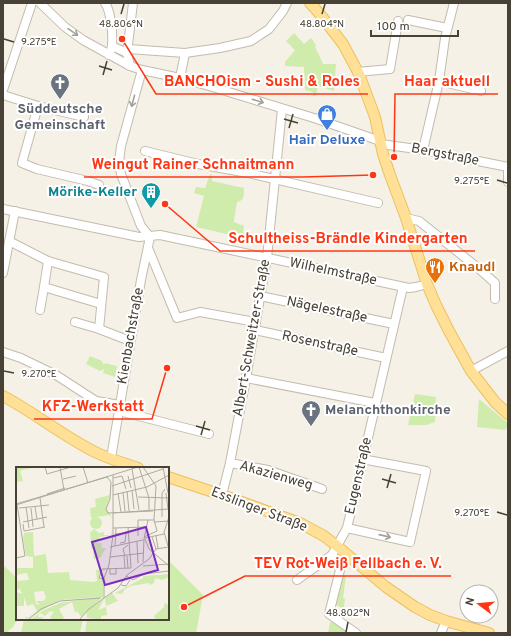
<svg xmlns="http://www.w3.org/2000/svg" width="511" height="636" font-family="Overpass,sans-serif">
	<rect width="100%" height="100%" fill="#f5f1e7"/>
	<g fill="#d0ecad">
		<polygon points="294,33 304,44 311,38 316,45 315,47 320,57 323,64 336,64 334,91 318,86 316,96 313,96 313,92 305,90 304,67 285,66 285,62 295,50 286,41"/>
		<path d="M210,174L212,175V181L244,188C244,194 245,201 237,202L234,220V222L244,226L243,232L246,234L244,238L196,227L204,196L194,193L196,187L205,188Z"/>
		<polygon points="90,356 102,361 104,365 105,363 117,366 115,377 103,373 104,369 100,371 86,364"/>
		<polygon points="415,394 436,397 435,422 426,425 408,425"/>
		<polygon points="479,399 508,423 508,426 505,430 477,427"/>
		<polygon points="168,560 203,595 196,633 85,633 87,619 168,619"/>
		<polygon points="3,565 13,574 17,580 18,619 13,627 6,633 3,633"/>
		<path d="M342,574L346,576L343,598L345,599L342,622C338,617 340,613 343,609L333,603Z"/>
		<polygon points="24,619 83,619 80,633 21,633"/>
		<polygon points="330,622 334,623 349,633 328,633"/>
	</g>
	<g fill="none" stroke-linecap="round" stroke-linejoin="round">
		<g stroke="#c4bbac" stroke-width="10">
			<g id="minor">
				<polyline points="40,3 65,27 83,40 130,66 142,70 180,78 209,86 314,118 380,141"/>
				<path d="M105,3C111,11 113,35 112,45C112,48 110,52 109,55"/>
				<polyline points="408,20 447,28"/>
				<polyline points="112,46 127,53"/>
				<polyline points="128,49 185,53 220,48 251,41 269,29 283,11 287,3"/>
				<polyline points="130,66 127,53 133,3"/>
				<polyline points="357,72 390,69 398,21"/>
				<polyline points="180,78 185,53"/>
				<polyline points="439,81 481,91"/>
				<polyline points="3,90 32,3"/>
				<polyline points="3,95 38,106 84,117"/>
				<polyline points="38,106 22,163 37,169 88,181 99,185"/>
				<polyline points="381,144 423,150 508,167"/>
				<polyline points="423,150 439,81 445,38 454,3"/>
				<polyline points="145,151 198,164 248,173 378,203"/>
				<polyline points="508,169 508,182"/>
				<polyline points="3,209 139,237 160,235 409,288 416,287 427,284"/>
				<polyline points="406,218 419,221 478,268 495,283 495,299"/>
				<polyline points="9,241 48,261 104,277 99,329"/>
				<polyline points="148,248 177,318 200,312 256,322"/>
				<polyline points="3,273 15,211"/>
				<polyline points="44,287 101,304"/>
				<polyline points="260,296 394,324"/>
				<polyline points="40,310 44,287 48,261"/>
				<polyline points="75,322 99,329 130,341"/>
				<polyline points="255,330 386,358"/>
				<polyline points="3,352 21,358 56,375 96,401 120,405"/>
				<polyline points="471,371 508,351"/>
				<polyline points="246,378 375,403"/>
				<polyline points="119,411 209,434"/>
				<polyline points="111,458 141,280 150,237 141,226 121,174 119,162 121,146 142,70"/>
				<polyline points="230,463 268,470 322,489"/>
				<polyline points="222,495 230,463 246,378 267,258 282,109"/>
				<polyline points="347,528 410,542 426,471 362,459"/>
				<polyline points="297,580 332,555"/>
				<polyline points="356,633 329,614 340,570 332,555 347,528 403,287"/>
				<polyline points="441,633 446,621"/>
			</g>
		</g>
		<g stroke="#ecc15e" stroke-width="12">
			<g id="major">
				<polyline points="310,3 319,13 343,44 359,74 375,117 383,154 390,175 406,218 427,284 436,305 449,331 471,371 495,402 508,414"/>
				<path d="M3,396C35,413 63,436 95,452C109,459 124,463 138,468"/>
				<polyline points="168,477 222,495 300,523 324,536 337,546 386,587 415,607 430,615 446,621 489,633"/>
			</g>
		</g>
		<use href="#minor" stroke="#fff" stroke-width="8"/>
		<use href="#major" stroke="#ffe096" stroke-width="10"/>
	</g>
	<defs><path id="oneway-shaft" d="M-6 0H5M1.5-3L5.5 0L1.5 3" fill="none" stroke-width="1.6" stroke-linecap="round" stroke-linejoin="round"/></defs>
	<g stroke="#a4a09a">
		<use href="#oneway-shaft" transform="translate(73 32) rotate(35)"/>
		<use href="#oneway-shaft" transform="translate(133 101) rotate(105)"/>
		<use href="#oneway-shaft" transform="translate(258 101) rotate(17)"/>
		<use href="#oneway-shaft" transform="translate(385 536) rotate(13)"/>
	</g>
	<path fill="none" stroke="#484135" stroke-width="1.5" d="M121,14L124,4M322,14L325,4M4,39L14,42M99,66L112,70M103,75L107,61M284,119L298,123M289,128L293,114M497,180L507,183M4,371L14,373M196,426L210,430M201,435L205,421M382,479L396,483M387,488L391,474M497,512L507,515M346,632L348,622"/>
	<defs>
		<g id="church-pin" transform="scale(1)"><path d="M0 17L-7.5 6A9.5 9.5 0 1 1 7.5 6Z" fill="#6b7280" stroke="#fff"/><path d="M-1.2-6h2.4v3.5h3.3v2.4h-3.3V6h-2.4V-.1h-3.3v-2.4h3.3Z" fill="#fff"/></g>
		<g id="shop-pin" transform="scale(1)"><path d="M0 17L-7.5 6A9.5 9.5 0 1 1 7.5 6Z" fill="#3f7fe0" stroke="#fff"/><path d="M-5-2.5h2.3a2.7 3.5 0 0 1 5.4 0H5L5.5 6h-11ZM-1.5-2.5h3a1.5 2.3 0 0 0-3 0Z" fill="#fff"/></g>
		<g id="building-pin" transform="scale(1)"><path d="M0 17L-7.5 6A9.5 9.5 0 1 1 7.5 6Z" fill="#0f9aa8" stroke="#fff"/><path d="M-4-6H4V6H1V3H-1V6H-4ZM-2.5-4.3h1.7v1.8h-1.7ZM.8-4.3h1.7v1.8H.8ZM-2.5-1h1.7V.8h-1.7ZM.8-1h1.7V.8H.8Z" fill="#fff"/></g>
		<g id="restaurant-pin" transform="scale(1)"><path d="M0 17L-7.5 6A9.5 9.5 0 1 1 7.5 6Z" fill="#e8710a" stroke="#fff"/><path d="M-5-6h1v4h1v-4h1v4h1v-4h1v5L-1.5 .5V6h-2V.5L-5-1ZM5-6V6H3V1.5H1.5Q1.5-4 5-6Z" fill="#fff"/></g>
	</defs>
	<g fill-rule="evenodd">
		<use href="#church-pin" x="60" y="83"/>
		<use href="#shop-pin" x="327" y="114"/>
		<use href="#building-pin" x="151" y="192"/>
		<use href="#restaurant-pin" x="435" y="267"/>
		<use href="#church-pin" x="311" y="410"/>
	</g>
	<g text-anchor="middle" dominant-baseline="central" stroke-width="4" stroke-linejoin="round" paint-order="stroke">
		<g font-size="14" font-weight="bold" fill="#5b616d" stroke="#fff">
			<text x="60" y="109">Süddeutsche<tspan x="60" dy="16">Gemeinschaft</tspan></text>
			<text x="325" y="410" text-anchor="start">Melanchthonkirche</text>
		</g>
		<g font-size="14" font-weight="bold" fill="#366cbe" stroke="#fff">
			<text x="327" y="140">Hair Deluxe</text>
		</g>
		<g font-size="14" fill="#484135" stroke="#fff">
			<text transform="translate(445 155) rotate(11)">Bergstraße</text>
			<text transform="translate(333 272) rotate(12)">Wilhelmstraße</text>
			<text transform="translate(327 310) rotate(12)">Nägelestraße</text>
			<text transform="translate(131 336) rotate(-80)">Kienbachstraße</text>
			<text transform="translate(252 338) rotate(-80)">Albert-Schweitzer-Straße</text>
			<text transform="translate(320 344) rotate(12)">Rosenstraße</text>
			<text transform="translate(276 476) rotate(16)">Akazienweg</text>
			<text transform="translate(359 476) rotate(-77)">Eugenstraße</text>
			<text transform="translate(259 510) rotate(21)">Esslinger Straße</text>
		</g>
		<g font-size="14" font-weight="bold" fill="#0d838f" stroke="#fff" text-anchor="end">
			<text x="137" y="192">Mörike-Keller</text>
		</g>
		<g font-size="14" font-weight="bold" fill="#c56008" stroke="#fff" text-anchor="start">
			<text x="449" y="267">Knaudl</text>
		</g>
	</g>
	<g transform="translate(16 467)">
		<rect width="153" height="153" fill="#f5f1e7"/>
		<path d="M0,0L14,1L4,4L7,14L0,15ZM94,28L90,42L95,48L96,52L94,48L75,51L74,41L80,40L79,32ZM74 56a6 6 0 1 1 12 0a6 6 0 1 1-12 0ZM78,62L83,66L88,65V68H95L96,62V68L84,70L83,67L84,72L80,76H85L86,81H90L84,91L78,92L77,82H75V77L78,76L75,75L74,66ZM17,65L18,89L30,87L32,106L53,105L54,113L78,115L81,114L80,103H90L85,104L84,112L87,113V130L65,150L61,144L59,146L56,135L43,142L48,151L44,153H36L34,150L38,145L34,144L29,149L25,146L22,148L23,150H28L24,153H14L26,144L44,136L84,130L44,133L11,152L9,150H13L21,144L17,137L11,139L8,130V139H0V144V125L6,127L4,122L7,121L0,123V118H4H1V114L13,113L11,106L0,108V101H17V90L10,89L7,71L8,66ZM28,124L30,131L27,134H20L24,138L20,137L18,125ZM153,107V110L146,113L139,111L138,116L134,118L133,116L115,119L109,122L106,127L99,126L127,111V109ZM96,126L102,134L90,139L89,131ZM88,132L82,143L90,140L91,148L85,149V152L91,153L71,151V144ZM148,136L153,138V153H140L138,149L148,140Z" fill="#d0ecad" fill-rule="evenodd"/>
		<path fill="none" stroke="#b0aba0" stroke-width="1" d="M29,0L31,7L55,0M44,0L48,23M67,0L72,16M123,0L133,31V43M127,0L140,19L138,53L141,64M147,0L152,26M116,2L123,43M112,9L115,21M97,11L106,9L110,22M47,12L60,9M96,19L147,2M116,23L118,42M111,24L113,44M107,25L109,44M102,26L105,45M150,26L152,42M31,27L49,21M97,28L131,20L153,8M122,30L153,31M0,31L9,89L0,91M24,31L28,60M0,37L91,10L95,15L94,32L90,42L92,46L137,44M0,38L122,0M10,40L13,61M19,40L21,52M3,41L33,38M15,41L17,60M97,46L153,42M146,50V26L149,22M7,55L31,50M138,55L153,54M7,57L8,64L29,60M112,60L115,101M97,61L131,60M99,67L112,66M122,69V53H138M140,69L142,81M128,70L141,64M136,70L140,82M129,71L148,67M129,72L133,82L153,99M121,75L122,96M104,76L109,75L110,66M99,79L100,61M152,79L148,65L153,50M94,80L127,73M108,89L109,101M109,89L107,82L112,78M111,89L112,101M94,90L128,86M127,95L128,72L132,53M127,99L153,97M94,102V107H100V101M110,109L117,113L128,107L153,104M88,112L83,111L86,102L115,101M105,118L110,119L114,113M88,131V111L93,98L97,68V8M12,153L25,142L44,134L84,131M63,153L73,142L102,121L111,108L133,92L140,82L153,80"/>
		<path fill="#7b2cbf" fill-opacity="0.15" stroke="#7b2cbf" stroke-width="2" d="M130,60L142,103L89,118L76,75Z"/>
		<rect width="153" height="153" fill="none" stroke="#484135" stroke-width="2"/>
	</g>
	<g font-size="10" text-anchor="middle" fill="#484135" stroke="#fff" stroke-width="4" stroke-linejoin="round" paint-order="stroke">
		<text x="121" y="27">48.806°N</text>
		<text x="322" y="27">48.804°N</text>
		<text x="39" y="45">9.275°E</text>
		<text x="472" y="184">9.275°E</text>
		<text x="39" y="377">9.270°E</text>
		<text x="472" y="516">9.270°E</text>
		<text x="348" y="616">48.802°N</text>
	</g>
	<path fill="none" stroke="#ff3614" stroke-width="1.5" d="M122 39L156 94H368M394 157L395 94H498M373 175L303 177H84M165 204L220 251H475M167 368L152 419H34M184 607L245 576H451"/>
	<g fill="#ff3614" stroke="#fff" stroke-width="1.5">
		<circle cx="122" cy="39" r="4"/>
		<circle cx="394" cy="157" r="4"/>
		<circle cx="373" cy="175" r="4"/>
		<circle cx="165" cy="204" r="4"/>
		<circle cx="167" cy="368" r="4"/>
		<circle cx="184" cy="607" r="4"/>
	</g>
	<g font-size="15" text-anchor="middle" font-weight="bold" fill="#ff3614" stroke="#fff" stroke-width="4" stroke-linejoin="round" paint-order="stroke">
		<text x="262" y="86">BANCHOism - Sushi &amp; Roles</text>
		<text x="447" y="86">Haar aktuell</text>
		<text x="193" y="169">Weingut Rainer Schnaitmann</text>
		<text x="348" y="243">Schultheiss-Brändle Kindergarten</text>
		<text x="93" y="411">KFZ-Werkstatt</text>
		<text x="348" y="568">TEV Rot-Weiß Fellbach e. V.</text>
	</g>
	<rect width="511" height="636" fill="none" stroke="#484135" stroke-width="8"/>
	<g transform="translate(479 604) rotate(286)"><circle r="19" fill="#ffffff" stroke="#b6b3ae"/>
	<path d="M0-3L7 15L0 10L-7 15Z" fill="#ff3614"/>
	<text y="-6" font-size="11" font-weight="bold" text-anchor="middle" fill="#484135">N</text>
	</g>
	<path d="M371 30v6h87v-6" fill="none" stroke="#484135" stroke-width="2"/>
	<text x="377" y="30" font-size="12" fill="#484135" stroke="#ffffff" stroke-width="3" paint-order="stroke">100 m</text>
</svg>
